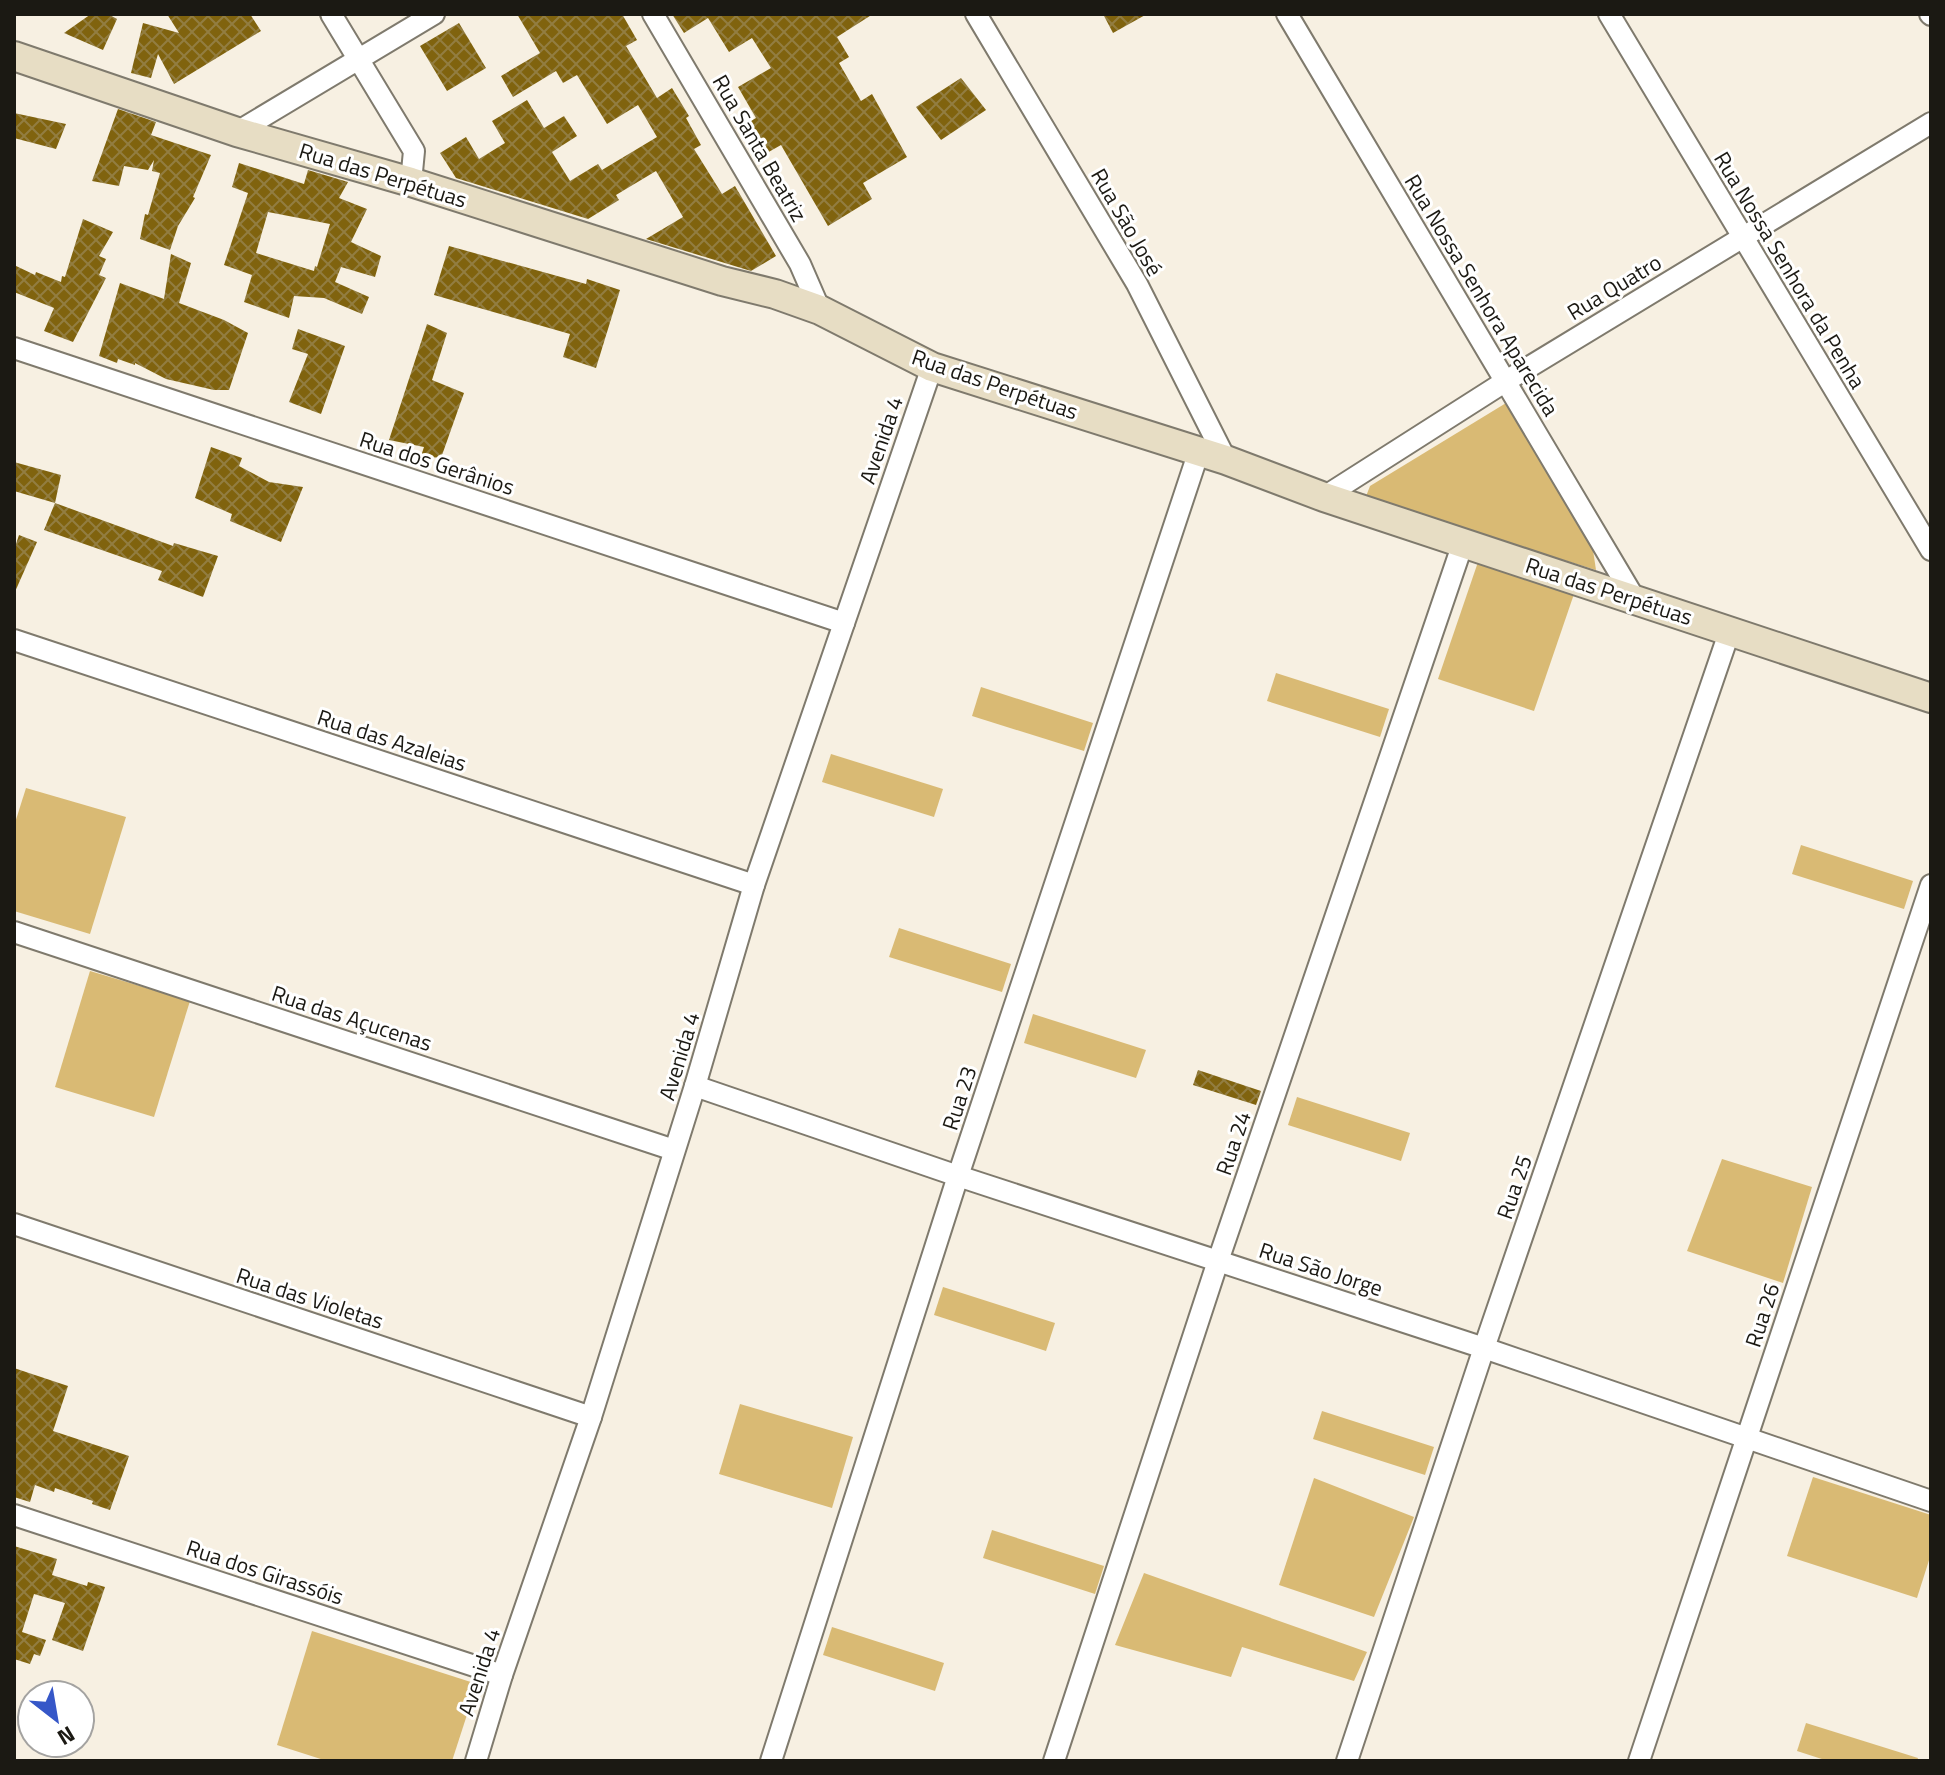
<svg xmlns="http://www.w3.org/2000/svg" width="1945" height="1775" font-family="'Titillium Web',sans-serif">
	<defs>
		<pattern id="building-cross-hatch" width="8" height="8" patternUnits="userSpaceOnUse" patternTransform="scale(2)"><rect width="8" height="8" fill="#80630e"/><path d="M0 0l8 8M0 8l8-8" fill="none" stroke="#927d41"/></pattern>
	</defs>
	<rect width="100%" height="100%" fill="#f7f0e2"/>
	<g fill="#d9ba74">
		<polygon points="1511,400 1593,550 1596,570 1365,499 1370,486"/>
		<polygon points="1478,562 1574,594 1534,711 1438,679"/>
		<polygon points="1276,673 1389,709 1380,737 1267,701"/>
		<polygon points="981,687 1093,723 1084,751 972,716"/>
		<polygon points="831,754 943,789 934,817 822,782"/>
		<polygon points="26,788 126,817 90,934 14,911 14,826"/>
		<polygon points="1801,845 1913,881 1904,909 1792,874"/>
		<polygon points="899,928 1011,964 1002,992 889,957"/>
		<polygon points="90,971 190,1001 154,1117 55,1087"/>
		<polygon points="1033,1014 1146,1050 1136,1078 1024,1043"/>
		<polygon points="1297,1097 1410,1133 1401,1161 1288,1125"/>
		<polygon points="1722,1159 1812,1187 1783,1283 1687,1251"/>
		<polygon points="943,1287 1055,1323 1046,1351 934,1315"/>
		<polygon points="740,1404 853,1437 832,1508 719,1474"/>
		<polygon points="1322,1411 1434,1447 1425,1475 1313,1439"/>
		<polygon points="1813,1477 1931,1515 1931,1554 1917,1598 1787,1556"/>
		<polygon points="1314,1478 1414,1517 1374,1617 1279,1585"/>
		<polygon points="992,1530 1104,1566 1095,1594 983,1558"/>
		<polygon points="1144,1573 1367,1652 1354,1681 1242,1647 1231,1677 1115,1645"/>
		<polygon points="832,1627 944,1663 935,1691 823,1655"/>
		<polygon points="312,1631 477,1684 452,1761 327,1761 277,1745"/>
		<polygon points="1806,1723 1918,1758 1917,1761 1828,1761 1797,1751"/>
	</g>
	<g fill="url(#building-cross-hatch)" fill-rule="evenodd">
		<polygon points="91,14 108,14 117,19 103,50 64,33"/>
		<polygon points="167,14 250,14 261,31 174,84 158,54 151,78 131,73 143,23 179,33"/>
		<polygon points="517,14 622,14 637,40 626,46 657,98 672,88 689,116 686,118 701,145 694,149 722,194 735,186 776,256 751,271 646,239 683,217 656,171 616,195 619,200 588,219 456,178 440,153 466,137 479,159 505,143 492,121 527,100 544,128 564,116 577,136 552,152 570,181 598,164 602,170 657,137 638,105 607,124 577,75 563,83 556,71 513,97 501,76 540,53"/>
		<polygon points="672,14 873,14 837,37 849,57 839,63 861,101 872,94 907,157 863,183 872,199 828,226 781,145 760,157 742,126 756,118 738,87 771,68 752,38 729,52 708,18 684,33"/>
		<polygon points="1103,14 1147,14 1113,33"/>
		<polygon points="459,23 486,68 447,91 420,46"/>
		<polygon points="961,78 986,110 941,140 916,107"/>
		<polygon points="118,109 156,122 151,135 211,155 193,197 195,198 178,226 170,250 140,239 145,214 148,215 160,173 152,171 154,160 148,170 124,166 119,186 92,181"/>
		<polygon points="14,113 66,124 56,149 14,138"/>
		<path d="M239,163L304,184L308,170L348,182L339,198L367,209L351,242L381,256L375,277L341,267L335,282L369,297L362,314L324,298L294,296L289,318L244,302L252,275L224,265L248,193L232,187ZM268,212L330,224L317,267L315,266L314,271L256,253Z"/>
		<polygon points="83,219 113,232 99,256 106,259 99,275 106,278 73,342 44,331 54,308 14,292 14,265 35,275 36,272 61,282 62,276 65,277"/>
		<polygon points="449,246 586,284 587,279 620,290 596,368 563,357 570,334 434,295"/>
		<polygon points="171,254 191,263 179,303 224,320 248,333 229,390 214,390 166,379 135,363 135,365 118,359 117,363 99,356 120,283 164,299"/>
		<polygon points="427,324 447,333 432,380 464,393 441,458 421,456 424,447 389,440"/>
		<polygon points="298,329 345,346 321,414 289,402 308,354 292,349"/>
		<polygon points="211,447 242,458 239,466 269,482 303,487 281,542 230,521 232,514 195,498"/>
		<polygon points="14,462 61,475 55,503 14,491"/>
		<polygon points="55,503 173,546 174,543 218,556 203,597 158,580 162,571 44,530"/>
		<polygon points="19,535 37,542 14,594 14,550"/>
		<polygon points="1198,1070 1261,1091 1256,1105 1193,1085"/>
		<polygon points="14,1368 68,1386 53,1431 129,1456 110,1510 92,1504 93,1501 55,1488 54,1492 35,1485 30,1502 14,1497"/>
		<polygon points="14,1546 57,1559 52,1575 87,1586 88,1582 105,1587 83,1651 52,1640 65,1603 34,1594 22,1632 46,1640 40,1656 34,1654 30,1664 14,1659"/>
	</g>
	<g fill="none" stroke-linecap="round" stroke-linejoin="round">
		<g stroke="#7f7a6d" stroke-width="24">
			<g id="street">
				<polyline points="331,14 414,151 411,182"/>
				<polyline points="653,14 800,264 820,310"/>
				<polyline points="976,14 1137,284 1226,460"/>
				<polyline points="1287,14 1636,601"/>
				<polyline points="1609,14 1931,550"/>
				<polyline points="1930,14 1931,15"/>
				<polyline points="237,132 434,14"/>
				<polyline points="14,348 844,623"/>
				<polyline points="1324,497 1506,381 1931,123"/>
				<polyline points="14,640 754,885"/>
				<polyline points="14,932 674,1150"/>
				<polyline points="695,1086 958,1176 1484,1348 1931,1501"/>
				<polyline points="14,1224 591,1417"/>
				<polyline points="14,1515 502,1675"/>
				<polyline points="476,1761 502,1675 591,1417 695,1086 754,885 932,367"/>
				<polyline points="771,1761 958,1176 1199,451"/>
				<polyline points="1054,1761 1218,1261 1463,543"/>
				<polyline points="1347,1761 1484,1348 1730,630"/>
				<polyline points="1639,1761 1931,885"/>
			</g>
		</g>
		<g stroke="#7f7a6d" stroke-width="32">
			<polyline id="secondary" points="14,56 237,132 411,182 722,281 775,294 820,310 932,367 1226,460 1324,497 1931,698"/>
		</g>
		<use href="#street" stroke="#fff" stroke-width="20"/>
		<use href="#secondary" stroke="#e7ddc4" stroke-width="28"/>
	</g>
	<g text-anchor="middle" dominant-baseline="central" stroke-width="6" stroke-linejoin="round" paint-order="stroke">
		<g font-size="22" fill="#1b1913" stroke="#fff">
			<text transform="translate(760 148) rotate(60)">Rua Santa Beatriz</text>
			<text transform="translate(383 175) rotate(17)">Rua das Perpétuas</text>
			<text transform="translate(1127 222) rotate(60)">Rua São José</text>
			<text transform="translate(1790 270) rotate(59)">Rua Nossa Senhora da Penha</text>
			<text transform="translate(1614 287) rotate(-31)">Rua Quatro</text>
			<text transform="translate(1482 295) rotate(59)">Rua Nossa Senhora Aparecida</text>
			<text transform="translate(995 384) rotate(19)">Rua das Perpétuas</text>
			<text transform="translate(881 440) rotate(-71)">Avenida 4</text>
			<text transform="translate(437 463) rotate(18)">Rua dos Gerânios</text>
			<text transform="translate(1609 591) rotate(18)">Rua das Perpétuas</text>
			<text transform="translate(392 740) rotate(18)">Rua das Azaleias</text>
			<text transform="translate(352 1018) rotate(18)">Rua das Açucenas</text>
			<text transform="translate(679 1056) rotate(-73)">Avenida 4</text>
			<text transform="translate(959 1098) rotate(-72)">Rua 23</text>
			<text transform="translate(1233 1143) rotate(-71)">Rua 24</text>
			<text transform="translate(1514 1187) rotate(-71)">Rua 25</text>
			<text transform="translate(1321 1269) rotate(18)">Rua São Jorge</text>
			<text transform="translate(310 1298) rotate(18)">Rua das Violetas</text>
			<text transform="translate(1762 1315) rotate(-72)">Rua 26</text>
			<text transform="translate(265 1572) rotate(18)">Rua dos Girassóis</text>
			<text transform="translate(479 1672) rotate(-72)">Avenida 4</text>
		</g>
	</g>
	<rect width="1945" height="1775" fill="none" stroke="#1b1913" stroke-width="32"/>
	<g transform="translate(56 1719) rotate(149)"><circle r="38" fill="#ffffff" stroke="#a4a3a1" stroke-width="2"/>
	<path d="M0-6L14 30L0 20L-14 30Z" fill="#3657c8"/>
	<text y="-12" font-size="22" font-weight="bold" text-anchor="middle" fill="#1b1913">N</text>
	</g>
</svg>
